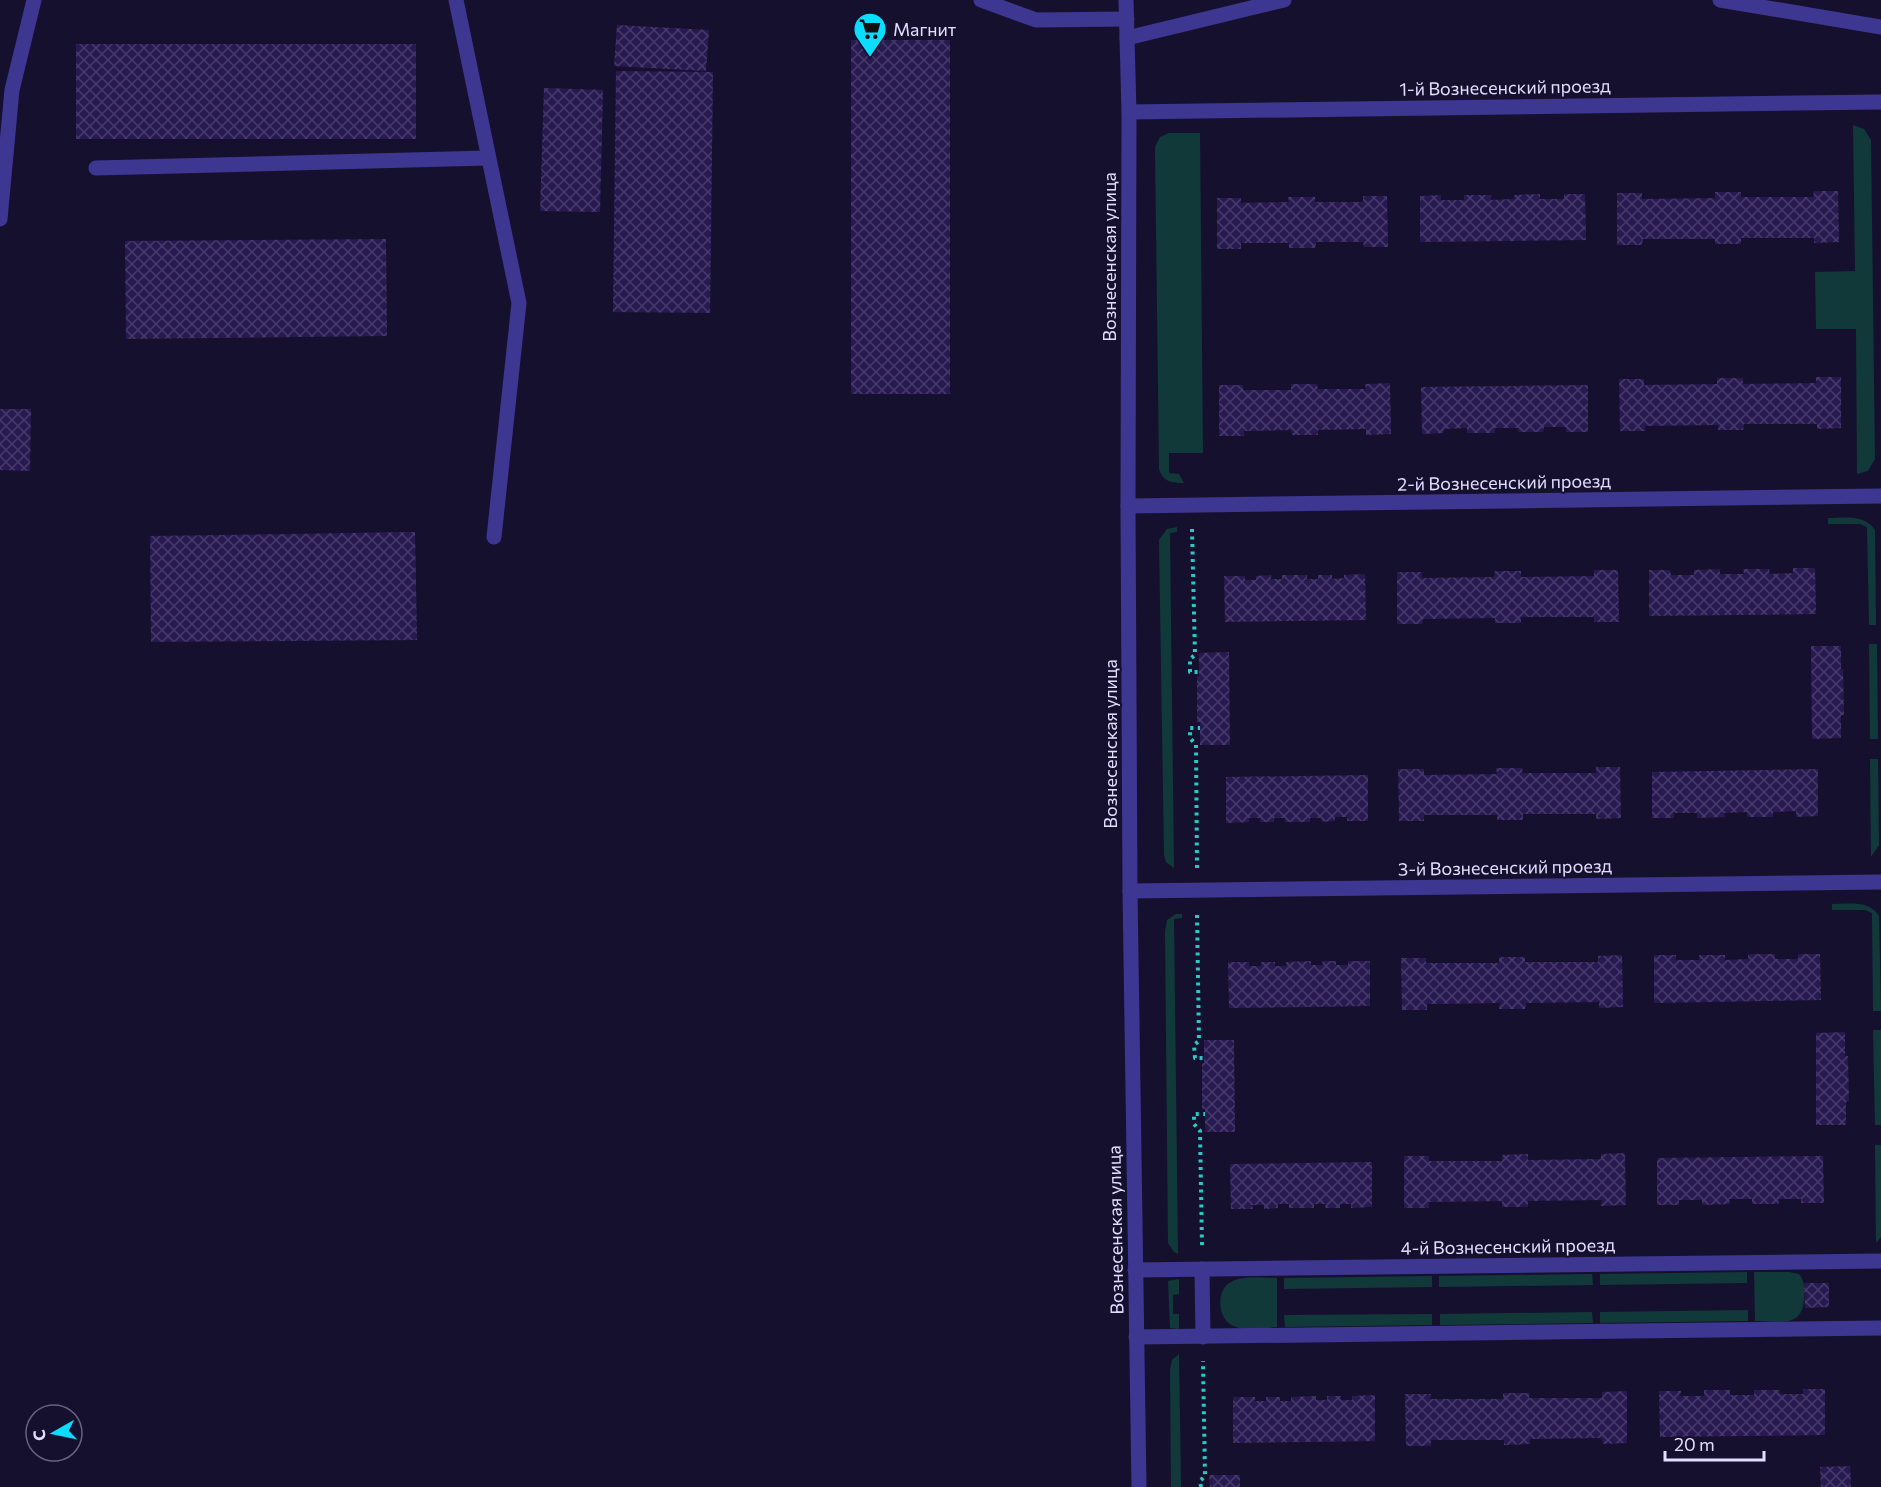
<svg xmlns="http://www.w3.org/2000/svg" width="1881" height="1487" font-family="Commissioner,sans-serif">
	<defs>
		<pattern id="building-cross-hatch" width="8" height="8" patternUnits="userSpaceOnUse" patternTransform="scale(1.5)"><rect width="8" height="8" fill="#281a51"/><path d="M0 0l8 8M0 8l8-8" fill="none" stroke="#473b6b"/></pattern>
	</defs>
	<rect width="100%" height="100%" fill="#16102f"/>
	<g fill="#123939">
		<polygon points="1853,125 1864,129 1871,140 1875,459 1868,471 1857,474 1856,329 1816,329 1815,272 1855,271"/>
		<path d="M1169,133H1200L1203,453H1169V473L1179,474L1184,483C1172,483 1163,482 1159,469L1155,147L1160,137Z"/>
		<path d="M1828,518C1844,518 1864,514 1875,530L1876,625H1869L1867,527L1860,524H1828Z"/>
		<polygon points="1177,527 1177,532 1170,533 1174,868 1166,862 1164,855 1159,540 1167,529"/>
		<polygon points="1869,644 1877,644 1878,739 1870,739"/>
		<polygon points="1870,759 1878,759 1879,845 1871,857"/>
		<path d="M1832,904C1849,904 1869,900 1879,916L1881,1011H1873L1872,913L1865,910H1832Z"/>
		<polygon points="1176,914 1182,914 1182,918 1174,919 1178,1254 1174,1252 1168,1243 1165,931 1167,920"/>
		<polygon points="1873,1030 1881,1030 1881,1125 1875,1125"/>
		<polygon points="1875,1145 1881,1145 1881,1237 1876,1243"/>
		<polygon points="1747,1272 1747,1283 1600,1285 1600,1274"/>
		<path d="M1754,1272H1789L1799,1274C1805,1281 1804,1288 1804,1296C1804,1329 1780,1321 1755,1321Z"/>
		<polygon points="1592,1274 1593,1285 1439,1287 1439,1276"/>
		<polygon points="1432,1276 1432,1287 1284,1289 1284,1278"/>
		<path d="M1277,1278V1327C1265,1328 1248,1331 1236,1327C1217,1322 1215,1290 1231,1282C1244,1275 1263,1278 1277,1278Z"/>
		<polygon points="1179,1279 1179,1294 1173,1295 1173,1314 1179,1314 1179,1329 1170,1328 1168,1281"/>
		<polygon points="1748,1310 1748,1321 1600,1323 1600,1312"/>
		<polygon points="1592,1312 1593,1323 1440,1325 1440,1314"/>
		<polygon points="1432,1314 1432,1325 1285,1327 1284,1315"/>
		<polygon points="1179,1354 1181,1487 1171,1487 1170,1370 1172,1360"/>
	</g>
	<g fill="url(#building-cross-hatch)">
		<polygon points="617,25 709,30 706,71 614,66"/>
		<rect x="851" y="40" width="99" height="354"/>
		<rect x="76" y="44" width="340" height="95"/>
		<polygon points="616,71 713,72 710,313 613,312"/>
		<polygon points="544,88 603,90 600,212 540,211"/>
		<polygon points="1814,191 1838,191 1839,242 1814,243 1814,238 1741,238 1741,244 1715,244 1715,239 1643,239 1642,245 1617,245 1617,193 1642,193 1642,199 1715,198 1715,192 1741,192 1741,197 1813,197"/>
		<polygon points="1540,194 1540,199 1564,199 1564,194 1585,194 1586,240 1420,242 1420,196 1441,195 1441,200 1464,200 1464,195 1491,195 1491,200 1514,199 1514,195"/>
		<polygon points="1363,196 1387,196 1388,247 1364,247 1363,242 1316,242 1315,248 1289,248 1289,243 1241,243 1241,249 1217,249 1217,198 1241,198 1241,203 1289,202 1288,197 1315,197 1315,202 1363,202"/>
		<polygon points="386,239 387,336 126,339 125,241"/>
		<polygon points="1816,377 1841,377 1841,428 1817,429 1817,424 1744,424 1743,430 1718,430 1718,425 1645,426 1645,431 1620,431 1619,379 1644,379 1644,385 1717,384 1717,378 1743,378 1743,384 1816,383"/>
		<polygon points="1390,383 1391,434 1366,435 1366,429 1318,430 1318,435 1292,435 1291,430 1244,431 1244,436 1219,436 1219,385 1243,385 1243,390 1291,390 1291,384 1317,384 1318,389 1366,389 1365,384"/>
		<polygon points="1588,385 1588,432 1566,432 1566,427 1544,427 1543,432 1518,432 1518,428 1495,428 1495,433 1467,433 1467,428 1444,429 1444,433 1422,434 1421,387"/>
		<polygon points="0,409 31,409 30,471 0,470"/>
		<polygon points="415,532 417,640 151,642 150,536"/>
		<polygon points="1793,568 1815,568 1816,614 1649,616 1649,570 1670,570 1671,575 1694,575 1694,570 1720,569 1720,574 1744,574 1743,569 1769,569 1770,574 1793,573"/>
		<polygon points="1594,570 1618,570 1619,622 1594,622 1594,617 1521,617 1521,623 1495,623 1495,618 1423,619 1422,624 1397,624 1397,572 1422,572 1422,578 1494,577 1495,571 1521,571 1521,577 1594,576"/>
		<polygon points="1365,574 1366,620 1225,622 1224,576 1245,576 1245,580 1256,580 1256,576 1271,575 1271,579 1282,579 1282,575 1307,575 1307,579 1318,579 1318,575 1332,575 1332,579 1344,578 1344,575"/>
		<polygon points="1811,646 1841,646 1841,669 1843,669 1844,715 1841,715 1841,738 1812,739"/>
		<polygon points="1229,652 1230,745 1200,745 1200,722 1197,722 1197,676 1199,676 1199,653"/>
		<polygon points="1596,767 1620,767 1621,818 1596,819 1596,814 1523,814 1523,820 1497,820 1497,815 1424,815 1424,821 1399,821 1398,769 1424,769 1424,775 1497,774 1496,768 1522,768 1523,773 1596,773"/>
		<polygon points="1818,769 1818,816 1796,817 1796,811 1773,812 1773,817 1747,817 1747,812 1724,813 1725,817 1697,818 1697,813 1674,813 1674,818 1652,818 1652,772"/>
		<polygon points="1368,775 1368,821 1347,821 1347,817 1335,817 1335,821 1322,822 1321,818 1310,818 1310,822 1285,822 1285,818 1274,818 1274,822 1260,822 1260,818 1249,818 1249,822 1226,823 1226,777"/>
		<polygon points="1748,954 1775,954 1775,959 1798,959 1798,954 1820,954 1821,1000 1654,1003 1654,955 1676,955 1676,960 1699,960 1699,955 1725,955 1725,960 1748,959"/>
		<polygon points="1622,955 1623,1007 1599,1008 1599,1002 1526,1003 1525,1009 1499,1009 1500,1003 1427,1004 1427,1010 1402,1010 1401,958 1426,958 1426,963 1499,963 1499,957 1525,957 1525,962 1598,962 1598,956"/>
		<polygon points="1311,961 1311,965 1323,965 1322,961 1336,961 1336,965 1348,965 1348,961 1370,961 1370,1006 1229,1008 1228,962 1249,962 1249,966 1261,966 1261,962 1275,962 1275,966 1286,966 1286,962"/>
		<polygon points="1845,1032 1845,1056 1848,1056 1849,1101 1846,1102 1846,1125 1816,1125 1816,1033"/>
		<polygon points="1204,1040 1234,1040 1235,1132 1205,1132 1205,1109 1202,1109 1202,1063 1204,1063"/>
		<polygon points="1625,1153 1626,1205 1601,1206 1602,1200 1528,1201 1528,1207 1502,1207 1502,1201 1429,1202 1429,1208 1404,1208 1404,1156 1429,1156 1429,1161 1502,1161 1502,1155 1528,1154 1528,1160 1601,1159 1601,1154"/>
		<polygon points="1823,1156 1824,1203 1801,1203 1801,1199 1778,1199 1779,1204 1752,1204 1752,1199 1729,1199 1730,1204 1702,1205 1702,1200 1679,1200 1679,1205 1657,1205 1657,1158"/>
		<polygon points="1372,1162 1372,1207 1351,1208 1351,1204 1340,1204 1340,1208 1325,1208 1326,1204 1314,1204 1314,1208 1289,1208 1289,1204 1278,1204 1278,1208 1264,1209 1264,1205 1252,1205 1253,1209 1231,1209 1230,1164"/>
		<polygon points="1804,1283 1829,1283 1829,1307 1805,1308"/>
		<polygon points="1803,1389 1825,1389 1825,1435 1660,1437 1659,1391 1681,1391 1680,1396 1704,1396 1704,1390 1730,1390 1730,1395 1754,1395 1754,1390 1780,1390 1780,1394 1803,1394"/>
		<polygon points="1627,1391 1627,1443 1603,1444 1602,1438 1530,1439 1530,1444 1504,1445 1504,1440 1431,1440 1431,1446 1406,1446 1405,1394 1431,1394 1430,1399 1503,1399 1503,1393 1530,1393 1529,1398 1602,1398 1602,1392"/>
		<polygon points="1375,1395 1375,1441 1233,1443 1233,1397 1255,1397 1255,1401 1266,1401 1266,1397 1280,1397 1280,1401 1291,1401 1291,1397 1316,1396 1316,1400 1327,1400 1327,1396 1341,1396 1341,1400 1352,1400 1352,1396"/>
		<polygon points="1850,1466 1851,1487 1821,1487 1820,1467"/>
		<polygon points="1209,1475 1240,1475 1240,1487 1210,1487"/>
	</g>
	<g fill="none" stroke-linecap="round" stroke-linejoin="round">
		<g stroke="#27cac7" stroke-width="4" stroke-dasharray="3 4.5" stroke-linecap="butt">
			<polyline points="1192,529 1195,655 1190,659 1190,672 1199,672"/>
			<polyline points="1197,868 1196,745 1190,738 1190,728 1200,728"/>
			<polyline points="1197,915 1199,1041 1194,1045 1195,1058 1204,1058"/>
			<polyline points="1202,1245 1200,1131 1194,1124 1194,1114 1205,1114"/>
			<polyline points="1201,1487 1200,1481 1205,1476 1203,1361"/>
		</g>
		<g stroke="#3e3791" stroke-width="15">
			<polyline points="456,0 519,303 494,537"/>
			<polyline points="981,0 1036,20 1127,19"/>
			<polyline points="1126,0 1129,112 1128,506 1130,891 1139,1487"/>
			<polyline points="1720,0 1881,27"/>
			<polyline points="1127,38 1284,0"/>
			<polyline points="1129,112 1881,102"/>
			<polyline points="96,168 488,158"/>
			<polyline points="0,219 12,90 34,0"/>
			<polyline points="1128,506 1881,496"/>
			<polyline points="1130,891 1881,882"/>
			<polyline points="1202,1269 1203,1337"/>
			<polyline points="1135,1270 1881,1261"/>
			<polyline points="1136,1337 1881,1328"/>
		</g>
	</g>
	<defs>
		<g id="supermarket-pin" transform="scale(1.725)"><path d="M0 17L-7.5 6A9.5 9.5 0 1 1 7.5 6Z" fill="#0addff" stroke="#16102f"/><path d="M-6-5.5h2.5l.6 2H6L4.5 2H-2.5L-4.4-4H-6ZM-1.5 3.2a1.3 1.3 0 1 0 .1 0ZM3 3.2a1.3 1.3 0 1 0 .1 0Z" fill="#111"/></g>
	</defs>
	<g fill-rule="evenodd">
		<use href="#supermarket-pin" x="870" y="29"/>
	</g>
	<g text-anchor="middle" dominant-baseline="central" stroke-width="4.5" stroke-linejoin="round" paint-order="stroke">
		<g font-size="18" fill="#e3deff" stroke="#16102f" text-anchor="start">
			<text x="893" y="29">Магнит</text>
		</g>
		<g font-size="18" fill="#e3deff" stroke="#16102f">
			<text transform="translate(1505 87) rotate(-1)">1-й Вознесенский проезд</text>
			<text transform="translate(1109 257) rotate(-90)">Вознесенская улица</text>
			<text transform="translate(1504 482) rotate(-1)">2-й Вознесенский проезд</text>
			<text transform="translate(1110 744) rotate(-90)">Вознесенская улица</text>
			<text transform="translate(1505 867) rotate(-1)">3-й Вознесенский проезд</text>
			<text transform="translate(1115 1230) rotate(-91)">Вознесенская улица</text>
			<text transform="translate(1508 1246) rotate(-1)">4-й Вознесенский проезд</text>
		</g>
	</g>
	<g transform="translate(54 1433) rotate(261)"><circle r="28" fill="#16102f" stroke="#686282" stroke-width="1.5"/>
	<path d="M0-4.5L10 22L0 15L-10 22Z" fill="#0addff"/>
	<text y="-9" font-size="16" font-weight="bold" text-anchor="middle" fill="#e3deff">С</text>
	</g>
	<path d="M1665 1451v9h99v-9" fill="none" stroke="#e3deff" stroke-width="3"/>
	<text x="1674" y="1451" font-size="18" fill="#e3deff" stroke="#16102f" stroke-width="4.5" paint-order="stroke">20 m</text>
</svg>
